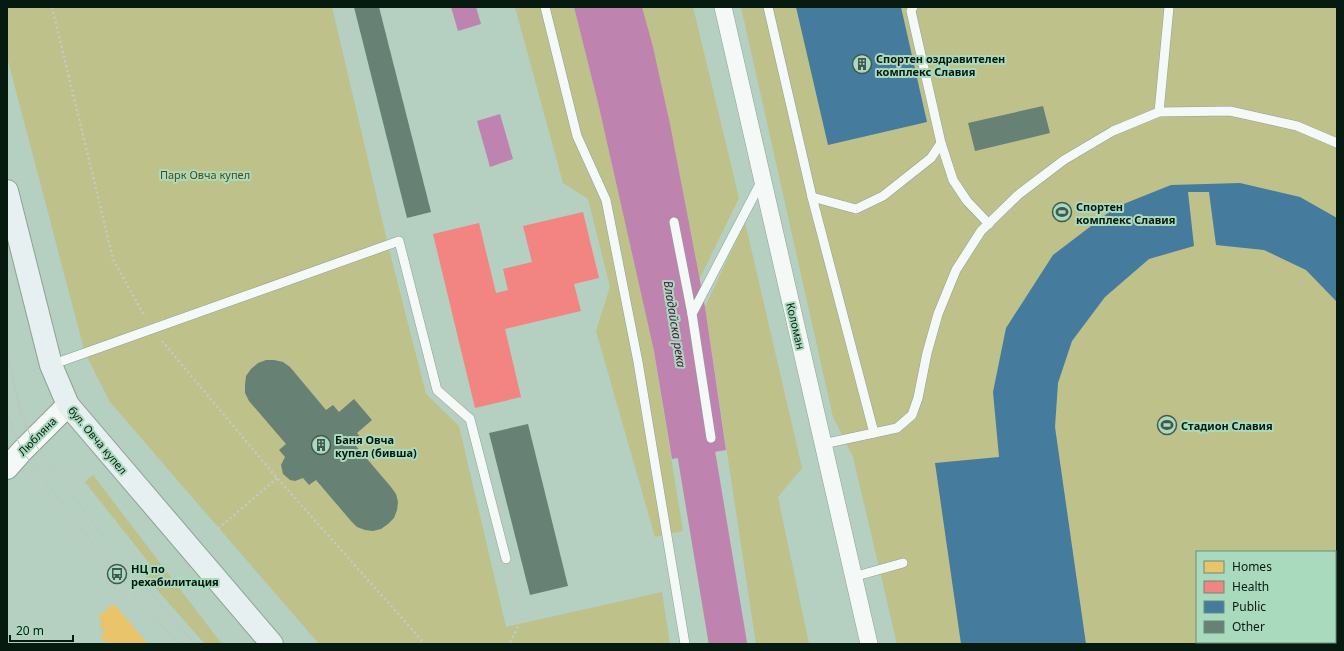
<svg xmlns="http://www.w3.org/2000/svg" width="1344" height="651" font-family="'Noto Sans',sans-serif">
	<rect width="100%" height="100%" fill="#b5cfc0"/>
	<g fill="#bec18a" fill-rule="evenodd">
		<polygon points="7,7 332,7 388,245 426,394 459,426 506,627 662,592 670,644 319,644 110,402 85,353 7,57"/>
		<polygon points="515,7 574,7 599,107 654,351 683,531 655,537 596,331 610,287 588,199 563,183"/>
		<path d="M642,7H693L739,198L699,280C682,188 667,97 642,7Z"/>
		<path d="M741,7H1337V644H897L853,457L833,417ZM1197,552H1335V642H1197Z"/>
		<polygon points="745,222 802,468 778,497 809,644 756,644 705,307"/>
		<polygon points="93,475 218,639 223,644 205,644 145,576 150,564 85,482"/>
	</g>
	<g fill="#be83ae">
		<polygon points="451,7 476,7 481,24 458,31"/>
		<polygon points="574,7 642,7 653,47 670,124 705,307 726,450 672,459 654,351 599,107"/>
		<polygon points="500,114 513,159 490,167 477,121"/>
	</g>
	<polygon fill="#e9c46a" points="114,604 148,644 107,644 100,636 105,632 99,625 103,622 98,616"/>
	<polygon fill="#f28482" points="583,212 599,278 574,284 581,311 505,329 521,397 475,408 433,234 479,223 496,293 508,290 503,269 532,262 523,226"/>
	<g fill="#457b9d">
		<polygon points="796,7 901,7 927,122 828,145"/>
		<polygon points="1240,183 1300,197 1337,218 1337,302 1306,270 1264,250 1216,245 1209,192 1188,192 1194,246 1149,259 1105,297 1072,341 1058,383 1055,427 1086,644 961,644 935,463 999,457 993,392 1006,328 1053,255 1116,207 1171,185"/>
	</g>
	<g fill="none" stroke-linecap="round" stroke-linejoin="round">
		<polyline stroke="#be83ae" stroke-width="38" points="688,404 728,644"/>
	</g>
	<g fill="#678174">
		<polygon points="354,7 379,7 431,212 407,218"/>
		<polygon points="1043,106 1050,133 975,151 968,123"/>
		<polygon points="266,360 274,360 283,362 290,367 326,410 333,405 339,412 354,399 372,420 357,433 363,440 356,446 391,487 396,494 398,502 397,510 394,518 388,524 381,529 373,531 365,530 357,527 351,521 316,480 309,485 303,478 295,481 290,480 283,474 281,465 285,457 279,450 286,444 249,401 245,393 245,385 246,376 251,369 258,363"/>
		<polygon points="528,424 568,586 530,595 489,433"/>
	</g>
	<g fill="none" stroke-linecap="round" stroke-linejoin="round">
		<g stroke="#8da296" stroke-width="10">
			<g id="service">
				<polyline points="545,7 577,136 606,200 638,362 685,644"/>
				<polyline points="768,7 812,197 874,433"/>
				<polyline points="913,7 911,11 941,143 953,180 967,201 989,224"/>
				<polyline points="1159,112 1169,7"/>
				<polyline points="812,197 856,209 883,196 931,158 941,143"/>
				<polyline points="674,222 692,314"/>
				<polyline points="51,365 399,241 437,390 470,419 506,559"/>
				<polyline points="711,438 692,314 762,180"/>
				<polyline points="823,444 897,428 912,415 918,398 927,353 938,314 956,270 981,231 1018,195 1064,160 1113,131 1159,112 1230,111 1297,126 1337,143"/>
				<polyline points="853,577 903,563"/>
			</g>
		</g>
		<g stroke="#8da296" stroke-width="18">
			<polyline id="minor" points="723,7 869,644"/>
		</g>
		<g stroke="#8da296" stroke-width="24">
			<polyline id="tertiary" points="7,468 22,451 68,405"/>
		</g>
		<g stroke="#8da296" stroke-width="24">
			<polyline id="secondary" points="7,191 51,365 68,405 272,644"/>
		</g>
		<g stroke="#c3cbc7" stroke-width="2.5" stroke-dasharray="2 3" stroke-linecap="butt">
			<polyline points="52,7 113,259 145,317"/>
			<polyline points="341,7 396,228"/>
			<polyline points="162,341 277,478 425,644"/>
			<polyline points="72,455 77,451"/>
			<polyline points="56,458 78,484 94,471"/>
			<polyline points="27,476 82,547 86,559 110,584 123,590 168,644"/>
			<polyline points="36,477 46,491 41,494"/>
			<polyline points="211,535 277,478"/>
			<polyline points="509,573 519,624 510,644"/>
		</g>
		<use href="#service" stroke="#f4f8f6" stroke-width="9"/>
		<use href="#minor" stroke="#f4f8f6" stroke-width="17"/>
		<use href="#tertiary" stroke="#f4f8f6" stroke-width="22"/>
		<use href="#secondary" stroke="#e7f0f0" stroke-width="22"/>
		<g stroke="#bec6c2" stroke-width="1">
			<polyline points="7,354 20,409 32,440 115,552 195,644"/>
			<polyline points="7,413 22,451 104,558 178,644"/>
		</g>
	</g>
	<defs>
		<g id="building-ring" transform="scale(1)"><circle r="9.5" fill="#aadabe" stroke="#44594e" stroke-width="1.5"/><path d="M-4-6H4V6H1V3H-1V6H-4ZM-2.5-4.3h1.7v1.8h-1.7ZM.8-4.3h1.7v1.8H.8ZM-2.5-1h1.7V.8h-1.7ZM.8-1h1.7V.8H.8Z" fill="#44594e"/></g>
		<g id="stadium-ring" transform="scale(1)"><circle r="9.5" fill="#aadabe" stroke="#44594e" stroke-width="1.5"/><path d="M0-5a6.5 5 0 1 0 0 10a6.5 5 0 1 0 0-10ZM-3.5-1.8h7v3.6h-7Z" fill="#44594e"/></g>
		<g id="bus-ring" transform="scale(1)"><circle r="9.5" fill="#aadabe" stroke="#44594e" stroke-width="1.5"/><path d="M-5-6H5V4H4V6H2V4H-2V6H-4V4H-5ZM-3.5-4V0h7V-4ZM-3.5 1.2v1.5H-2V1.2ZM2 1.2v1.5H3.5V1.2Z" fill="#44594e"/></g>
	</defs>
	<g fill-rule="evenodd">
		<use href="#building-ring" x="862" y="64"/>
		<use href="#stadium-ring" x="1062" y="212"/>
		<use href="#stadium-ring" x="1167" y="425"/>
		<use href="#building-ring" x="321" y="445"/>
		<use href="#bus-ring" x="117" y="574"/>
	</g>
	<g text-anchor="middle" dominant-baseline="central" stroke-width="4" stroke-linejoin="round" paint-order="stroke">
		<g font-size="11" font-weight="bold" fill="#071a10" stroke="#aadabe" text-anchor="start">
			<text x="876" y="58">Спортен оздравителен<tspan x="876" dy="13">комплекс Славия</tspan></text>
			<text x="1076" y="206">Спортен<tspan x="1076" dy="13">комплекс Славия</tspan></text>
			<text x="1181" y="425">Стадион Славия</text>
			<text x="335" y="439">Баня Овча<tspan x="335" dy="13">купел (бивша)</tspan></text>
			<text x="131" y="568">НЦ по<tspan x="131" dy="13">рехабилитация</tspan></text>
		</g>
		<g font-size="11" fill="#534915" stroke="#aadabe">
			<text x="205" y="174">Парк Овча купел</text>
		</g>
		<g font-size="11" fill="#071a10" stroke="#aadabe">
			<text transform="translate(796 326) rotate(77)">Коломан</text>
			<text transform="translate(37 436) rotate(-45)">Любляна</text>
			<text transform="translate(98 440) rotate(50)">бул. Овча купел</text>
		</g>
		<g font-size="12" font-style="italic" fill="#4f1241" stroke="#aadabe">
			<text transform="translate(675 324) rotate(81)">Владайска река</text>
		</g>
	</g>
	<rect width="1344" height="651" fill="none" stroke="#071a10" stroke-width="16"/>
	<rect x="1196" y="551" width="140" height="92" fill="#aadabe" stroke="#698d78"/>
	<rect x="1204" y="561" width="20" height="12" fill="#e9c46a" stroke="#698d78"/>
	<text x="1232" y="571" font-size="12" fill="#071a10">Homes</text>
	<rect x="1204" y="581" width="20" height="12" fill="#f28482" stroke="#698d78"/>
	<text x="1232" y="591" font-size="12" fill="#071a10">Health</text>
	<rect x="1204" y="601" width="20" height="12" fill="#457b9d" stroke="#698d78"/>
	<text x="1232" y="611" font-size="12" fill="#071a10">Public</text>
	<rect x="1204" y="621" width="20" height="12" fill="#678174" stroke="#698d78"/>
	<text x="1232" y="631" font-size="12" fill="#071a10">Other</text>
	<path d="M10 635v6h63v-6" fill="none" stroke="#071a10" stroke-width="2"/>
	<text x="16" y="635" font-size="12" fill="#071a10" stroke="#aadabe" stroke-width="3" paint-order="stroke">20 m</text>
</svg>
